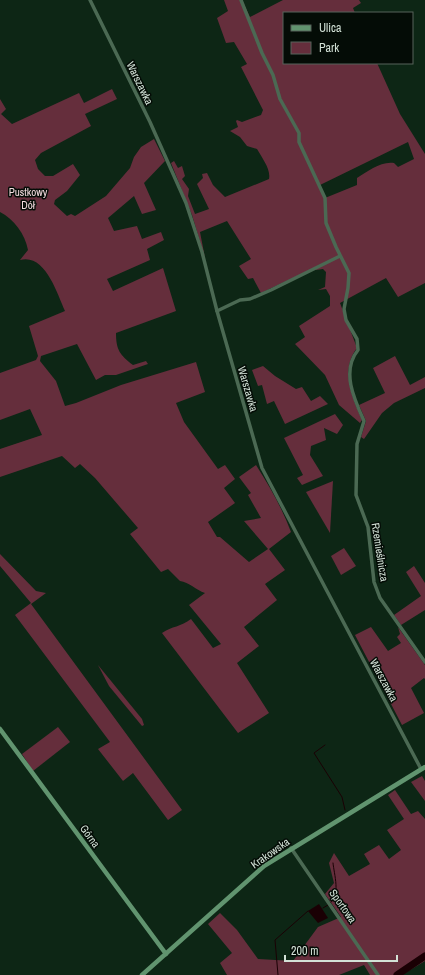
<svg xmlns="http://www.w3.org/2000/svg" width="425" height="975" font-family="'Archivo Narrow',sans-serif">
	<rect width="100%" height="100%" fill="#0d2615"/>
	<g fill="#652e3c" fill-rule="evenodd">
		<path d="M224,0H242L250,17L283,0H359L361,3L353,8L355,13H284V63H377L400,114L425,154V283L398,297L386,278L340,303L357,348C340,370 352,397 362,420L360,423L339,405L325,375L295,344L305,337L299,326L330,306V296L326,289L318,290L325,287L326,272L323,269L316,270L314,268L261,293L253,278L248,279L239,266L251,259L227,221L200,232L205,258L192,215L171,163L174,161L178,168L182,166L185,176L182,179L189,189L188,196L195,214L209,209L197,184L203,178L202,174L207,173L213,185L225,197L269,179C271,169 262,158 257,149L247,146L240,137L230,131L238,127L236,121L237,120L242,122L261,115L263,110L241,67L247,64L234,42L226,43L217,18L228,11ZM408,142L414,159L398,167L394,163C381,161 368,171 357,178V185L325,198L320,185Z"/>
		<path d="M112,89L117,99L85,114L91,126L41,153L35,160L38,169L45,176H53L73,164L80,175L67,191L55,200L54,204L67,216L71,214L75,216L106,196L130,168L134,157L141,147L154,139L165,161L144,183L156,210L142,214L134,196L108,218L114,231L137,226L142,239L161,232L164,240L147,249L150,260L107,279L113,291L163,268L176,311L116,333C116,350 120,355 133,365L146,361L148,364L116,375H105L96,380L77,344L41,356L40,361L56,381L65,406L76,403L121,385L196,362L205,392L176,403L184,422L218,469L225,465L235,479L224,488L235,503L208,522L217,537H220L249,562L268,549L244,521L261,518L248,495L251,493L239,477L256,465C270,487 282,508 291,532L269,549L285,570L265,584L277,600L244,627L259,646L237,663L269,713L238,733L162,633C172,626 181,627 191,619L213,648L221,644L189,605L205,593C196,590 189,582 180,581L168,569L161,572L130,534L138,528L95,478L80,464L75,468L62,456L0,477V449L42,435L30,409L0,420V373L36,360L38,356L29,326L65,311C57,293 45,253 20,260L28,250C25,234 14,219 0,212V99L6,109L1,114L12,124L79,93L84,103Z"/>
		<polygon points="395,356 410,385 425,377 425,388 394,403 382,413 364,439 361,437 366,421 359,405 385,393 373,368"/>
		<polygon points="263,366 275,376 296,389 302,387 311,401 320,396 328,404 285,424 274,401 267,404 262,385 258,386 252,370"/>
		<polygon points="335,414 343,425 337,434 324,428 326,440 311,446 310,455 323,476 302,485 297,478 303,475 284,438"/>
		<polygon points="333,481 330,533 306,492"/>
		<polygon points="344,548 356,566 341,575 331,556"/>
		<polygon points="0,554 36,591 46,593 31,604 182,810 168,820 133,773 123,781 98,749 110,742 15,615 31,603 0,566"/>
		<polygon points="414,566 425,583 425,610 401,625 394,615 421,596 406,572"/>
		<polygon points="371,627 388,651 401,643 397,637 400,634 398,627 425,665 425,679 424,678 411,688 424,713 402,725 355,635"/>
		<polygon points="98,665 142,719 144,725 142,726 109,686"/>
		<polygon points="58,727 70,742 33,771 22,754"/>
		<polygon points="422,776 425,781 425,801 411,782"/>
		<polygon points="395,790 411,814 418,811 425,819 425,961 402,975 370,975 364,965 339,975 227,975 220,963 232,953 208,924 220,913 237,930 258,959 293,961 318,927 341,917 325,894 334,883 329,863 334,853 349,876 370,864 364,854 379,845 389,859 401,850 387,830 404,819 388,795"/>
	</g>
	<polygon fill="#1a0004" points="319,904 328,918 318,923 308,911"/>
	<g fill="none" stroke-linecap="round" stroke-linejoin="round">
		<g stroke="#1a0004" stroke-width="1">
			<polyline points="325,745 314,753 342,797 345,810"/>
			<path d="M330,903C341,896 334,874 333,863"/>
			<polyline points="323,908 328,905"/>
			<polyline points="278,975 275,940 308,911"/>
		</g>
		<polyline stroke="#1a0004" stroke-width="7" points="397,975 425,956"/>
		<g stroke="#4b6953" stroke-width="3.5">
			<polyline points="90,0 150,122 186,203 202,252 217,311 262,468 421,769"/>
			<path d="M241,0L262,53L273,75L280,99L299,133V142L325,198L326,223L336,247L349,273L348,288L344,309L346,320L357,339L358,350C341,371 354,399 364,421L357,444L356,495L368,527L374,582L380,598L425,662"/>
			<polyline points="217,311 240,300 250,299 271,290 340,256"/>
			<polyline points="291,848 378,975"/>
		</g>
		<g stroke="#61946f" stroke-width="4.5">
			<polyline points="0,729 166,954"/>
			<polyline points="142,975 264,866 425,767"/>
		</g>
	</g>
	<g text-anchor="middle" dominant-baseline="central" stroke-width="3" stroke-linejoin="round" paint-order="stroke">
		<g font-size="11" fill="#d3e2d7" stroke="#040c06">
			<text transform="translate(140 83) rotate(64)">Warszawka</text>
			<text transform="translate(248 389) rotate(74)">Warszawka</text>
			<text transform="translate(380 552) rotate(81)">Rzemieślnicza</text>
			<text transform="translate(384 680) rotate(62)">Warszawka</text>
			<text transform="translate(90 836) rotate(54)">Górna</text>
			<text transform="translate(270 853) rotate(-35)">Krakowska</text>
			<text transform="translate(343 906) rotate(55)">Sportowa</text>
		</g>
		<g font-size="11" fill="#f5dce0" stroke="#040c06">
			<text x="28" y="192">Pustkowy<tspan x="28" dy="13">Dół</tspan></text>
		</g>
	</g>
	<rect x="283" y="12" width="130" height="52" fill="#040c06" stroke="#57625a"/>
	<rect x="291" y="25" width="20" height="6" fill="#61946f" stroke="#57625a"/>
	<text x="319" y="32" font-size="12" fill="#d3e2d7">Ulica</text>
	<rect x="291" y="42" width="20" height="12" fill="#652e3c" stroke="#57625a"/>
	<text x="319" y="52" font-size="12" fill="#d3e2d7">Park</text>
	<path d="M285 955v6h112v-6" fill="none" stroke="#d3e2d7" stroke-width="2"/>
	<text x="291" y="955" font-size="12" fill="#d3e2d7" stroke="#040c06" stroke-width="3" paint-order="stroke">200 m</text>
</svg>
